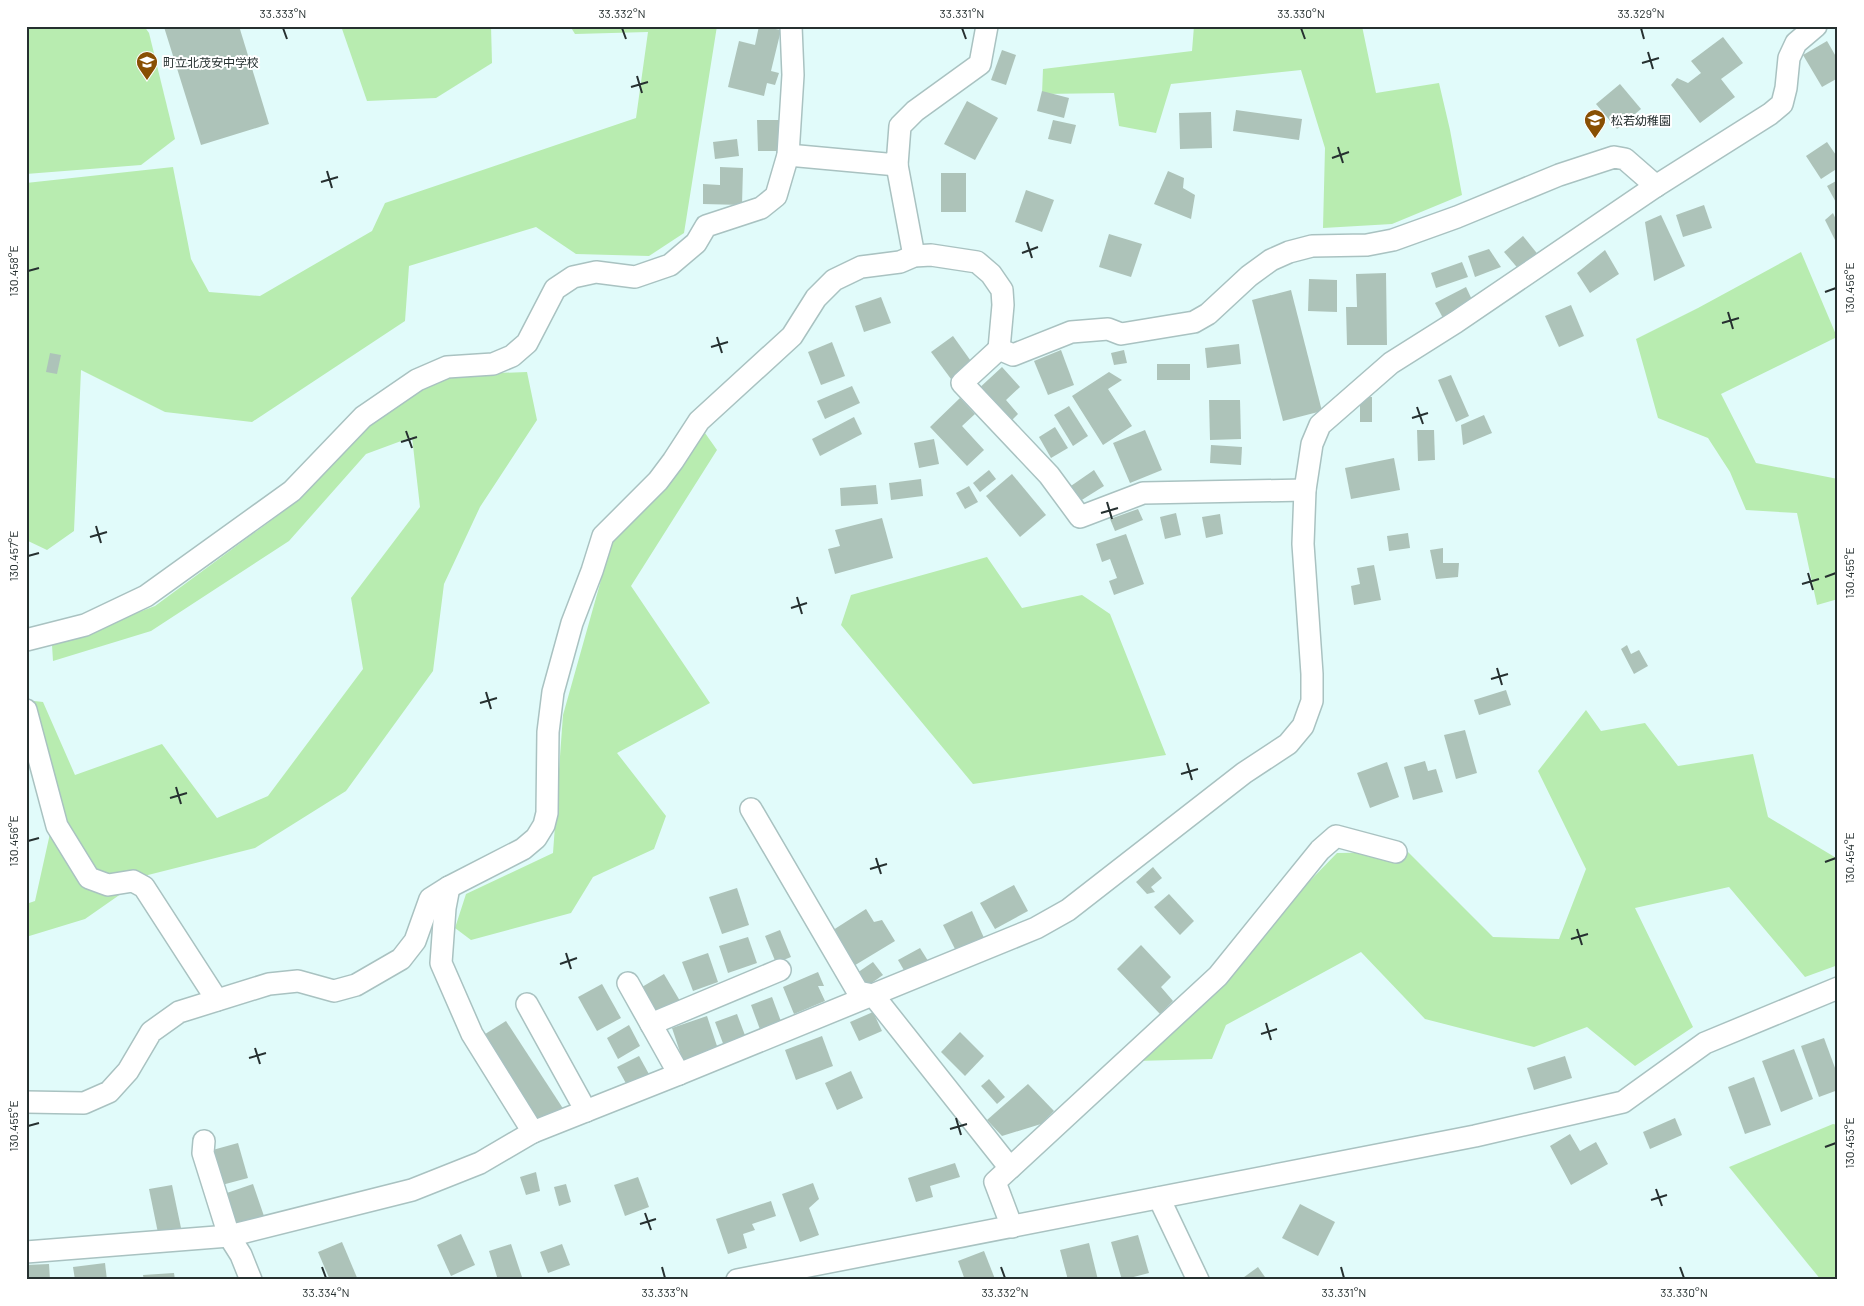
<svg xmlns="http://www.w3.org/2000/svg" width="1864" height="1306" font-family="Barlow,'Noto Sans JP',sans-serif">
	<rect width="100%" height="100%" fill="#e1fbfa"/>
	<g fill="#b8ecb0">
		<polygon points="26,26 144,26 149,33 175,139 141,165 26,174"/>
		<polygon points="341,26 491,26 492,63 436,98 367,101"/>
		<polygon points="570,26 717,26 684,233 649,256 576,254 536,227 409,266 405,321 252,422 165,412 81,370 74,531 47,550 26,540 26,183 173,167 191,259 209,292 260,296 372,231 385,203 636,118 648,32 575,34"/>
		<polygon points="1194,26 1362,26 1376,93 1439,83 1450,130 1462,195 1392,224 1323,228 1325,148 1301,70 1171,84 1156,133 1119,126 1114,93 1042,94 1043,69 1192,51"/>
		<polygon points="1801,252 1837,337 1721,394 1756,463 1838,479 1838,599 1817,605 1797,513 1746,510 1730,472 1708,438 1658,418 1636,339 1698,308"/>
		<polygon points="527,372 537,420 480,507 444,584 433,671 346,791 255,848 148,875 85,919 26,937 26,904 35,901 51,829 26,700 43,702 75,775 162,744 217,818 268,796 363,669 351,598 420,507 412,437 366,454 289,541 151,631 53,661 52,645 155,606 292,505 382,412 441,375"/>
		<polygon points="705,433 717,450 631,586 710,703 617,753 666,816 654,849 593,877 571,913 471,940 455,928 466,894 553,853 563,715 614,534"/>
		<polygon points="987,557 1022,608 1082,595 1110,614 1166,755 973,784 841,625 851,595"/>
		<polygon points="1586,710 1601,731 1645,723 1678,766 1753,754 1768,817 1838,859 1838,965 1805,977 1729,887 1635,908 1693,1027 1635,1066 1587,1027 1534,1047 1425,1019 1361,952 1226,1025 1212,1059 1135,1061 1337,853 1408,852 1493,937 1559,939 1586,869 1538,771"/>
		<polygon points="1833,1124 1838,1125 1838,1280 1821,1280 1729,1167"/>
	</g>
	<g fill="#adc3b9">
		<polygon points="168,26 239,26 269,124 201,145 164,27"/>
		<polygon points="759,26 781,30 771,71 779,73 775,85 767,83 764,96 728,87 739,41 755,45"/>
		<polygon points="1723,37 1743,63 1721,79 1735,97 1700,123 1671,85 1677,78 1688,83 1701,73 1691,61"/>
		<polygon points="1827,41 1838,60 1838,78 1822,87 1803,55"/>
		<polygon points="1002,50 1016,55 1006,85 991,80"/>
		<polygon points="1620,84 1641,109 1617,129 1596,104"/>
		<polygon points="1042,91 1069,98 1064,118 1037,111"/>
		<polygon points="967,101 998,118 975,160 944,144"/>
		<polygon points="1236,110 1302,119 1299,140 1233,131"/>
		<polygon points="1211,112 1212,148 1180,149 1179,113"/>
		<polygon points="757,120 779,120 779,151 758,151"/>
		<polygon points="1053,120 1076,125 1071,144 1048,139"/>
		<polygon points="737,139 739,156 715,159 713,142"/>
		<polygon points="1827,142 1838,158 1838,168 1821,179 1806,156"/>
		<polygon points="720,167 743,168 742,205 703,204 703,184 720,185"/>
		<polygon points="1168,171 1184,178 1183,188 1195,195 1191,219 1154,204"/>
		<rect x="941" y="173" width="25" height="39"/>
		<polygon points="1838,180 1838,206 1827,186"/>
		<polygon points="1026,190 1054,200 1042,232 1015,222"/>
		<polygon points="1704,205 1712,228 1683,237 1676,215"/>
		<polygon points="1833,213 1838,224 1838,246 1825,220"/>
		<polygon points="1661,215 1685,266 1654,281 1645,222"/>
		<polygon points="1109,234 1142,244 1131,277 1099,267"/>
		<polygon points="1523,236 1540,257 1521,272 1504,252"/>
		<polygon points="1489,249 1501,267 1475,277 1468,256"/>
		<polygon points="1605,250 1619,274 1590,293 1577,273"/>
		<polygon points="1462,262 1468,277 1436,288 1431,273"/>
		<polygon points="1386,273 1387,345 1347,345 1346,307 1357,307 1356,274"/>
		<polygon points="1309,279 1337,280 1337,312 1308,311"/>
		<polygon points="1466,287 1474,304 1444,320 1435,303"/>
		<polygon points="1291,290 1322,411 1283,421 1252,300"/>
		<polygon points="881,297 891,323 864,332 855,306"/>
		<polygon points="1571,305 1584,336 1559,347 1545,316"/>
		<polygon points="953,336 973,364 951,379 931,352"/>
		<polygon points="832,342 845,376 821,385 808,352"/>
		<polygon points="1239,344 1241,364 1207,368 1205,348"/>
		<polygon points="1061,350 1074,385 1048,395 1034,361"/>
		<polygon points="1124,350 1127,363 1114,365 1111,353"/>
		<polygon points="50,353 61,355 57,374 46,372"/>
		<rect x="1157" y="364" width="33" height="16"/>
		<polygon points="1002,367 1020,387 1006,400 1018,414 1007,425 976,391"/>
		<polygon points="1109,372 1122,380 1108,389 1132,426 1103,445 1072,396"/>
		<polygon points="1451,375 1469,416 1456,422 1438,380"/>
		<polygon points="852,386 860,403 825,419 817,401"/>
		<rect x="1360" y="397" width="12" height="25"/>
		<polygon points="960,398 975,414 962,426 984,450 967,466 930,427"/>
		<polygon points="1209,400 1240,400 1241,439 1210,440"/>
		<polygon points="1069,406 1088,436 1073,446 1054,415"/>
		<polygon points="1484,415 1492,433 1463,445 1461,425"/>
		<polygon points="854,417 862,434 820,456 812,439"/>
		<polygon points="1055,427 1068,448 1051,458 1039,437"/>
		<polygon points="1145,430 1162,470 1130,483 1113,443"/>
		<polygon points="1417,430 1434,430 1435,460 1418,461"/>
		<polygon points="934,439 939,464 919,468 914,443"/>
		<polygon points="1211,445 1242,447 1241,465 1210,463"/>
		<polygon points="1394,458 1400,490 1351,499 1345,468"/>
		<polygon points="989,470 996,479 980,492 973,483"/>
		<polygon points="1094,470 1104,486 1077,503 1068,488"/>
		<polygon points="1012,474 1046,515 1020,537 986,496"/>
		<polygon points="921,479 923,496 891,500 889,483"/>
		<polygon points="876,485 878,504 841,506 840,488"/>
		<polygon points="969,486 978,502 965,509 956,493"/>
		<polygon points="1138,509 1143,520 1115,531 1110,519"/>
		<polygon points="1176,513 1181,535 1165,539 1160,517"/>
		<polygon points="1220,514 1223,534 1206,538 1202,517"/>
		<polygon points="882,518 893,558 835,574 828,549 840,546 835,530"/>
		<polygon points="1408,533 1410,548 1389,551 1387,536"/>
		<polygon points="1126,534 1144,584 1114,595 1109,581 1117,578 1110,559 1102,562 1096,544"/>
		<polygon points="1443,548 1443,563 1459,563 1458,577 1436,579 1430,550"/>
		<polygon points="1374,565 1381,600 1354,605 1351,586 1360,584 1357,568"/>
		<polygon points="1627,645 1631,654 1639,650 1648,666 1634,674 1621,649"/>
		<polygon points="1506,690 1511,705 1479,715 1474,700"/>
		<polygon points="1465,730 1477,773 1456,779 1444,735"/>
		<polygon points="1425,761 1428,771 1436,769 1443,792 1413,800 1404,767"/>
		<polygon points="1387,762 1399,797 1370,808 1357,773"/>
		<polygon points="1153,867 1162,878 1151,887 1155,892 1147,894 1136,882"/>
		<polygon points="1014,885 1028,911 995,929 980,903"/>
		<polygon points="737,888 749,925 722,934 709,897"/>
		<polygon points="1169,894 1194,921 1180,935 1154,907"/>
		<polygon points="866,909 874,922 882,920 895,941 852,967 830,932"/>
		<polygon points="972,911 984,938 956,951 943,925"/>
		<polygon points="780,930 791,957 776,963 765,936"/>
		<polygon points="748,937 757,963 728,973 719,946"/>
		<polygon points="1141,945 1171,977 1161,987 1173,1001 1160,1014 1117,969"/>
		<polygon points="920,948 930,964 908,977 898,960"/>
		<polygon points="708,953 718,982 693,991 682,962"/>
		<polygon points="873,962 883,975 863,989 854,975"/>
		<polygon points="818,972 824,986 818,986 825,1001 794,1014 783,987"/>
		<polygon points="664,974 680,1001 657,1015 642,987"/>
		<polygon points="602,984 621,1018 597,1031 578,997"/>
		<polygon points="772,997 782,1024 761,1032 751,1005"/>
		<polygon points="873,1012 882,1031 859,1041 850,1022"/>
		<polygon points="737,1014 746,1038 724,1046 715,1022"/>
		<polygon points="707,1016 718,1049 683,1061 672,1028"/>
		<polygon points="506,1021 564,1110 539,1126 482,1036"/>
		<polygon points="629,1025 640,1046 618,1059 607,1038"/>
		<polygon points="960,1032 984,1056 965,1076 941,1052"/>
		<polygon points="822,1036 833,1066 796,1080 785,1050"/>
		<polygon points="1824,1038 1838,1076 1838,1090 1819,1097 1801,1046"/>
		<polygon points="1794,1049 1813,1099 1781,1112 1762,1061"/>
		<polygon points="639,1056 650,1076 628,1087 617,1067"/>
		<polygon points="1565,1056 1572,1078 1534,1090 1527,1068"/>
		<polygon points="851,1071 863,1098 837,1110 825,1083"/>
		<polygon points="1754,1077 1771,1125 1745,1134 1728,1087"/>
		<polygon points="989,1079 1005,1097 997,1104 981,1086"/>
		<polygon points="1028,1084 1054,1111 1041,1124 1002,1136 987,1120"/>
		<polygon points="1675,1118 1682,1135 1650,1149 1643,1132"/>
		<polygon points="1570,1134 1580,1151 1596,1142 1608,1164 1571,1185 1550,1146"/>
		<polygon points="238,1143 248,1178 218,1186 209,1151"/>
		<polygon points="955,1163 960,1177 930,1186 933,1197 916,1202 908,1178"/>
		<polygon points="536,1172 540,1191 526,1195 520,1177"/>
		<polygon points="638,1177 649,1207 625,1216 614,1185"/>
		<polygon points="813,1183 819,1199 809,1208 819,1235 800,1242 782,1194"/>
		<polygon points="253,1184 264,1216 232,1227 221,1195"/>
		<polygon points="566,1184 571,1202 559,1206 554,1187"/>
		<polygon points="172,1185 181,1228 158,1233 149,1189"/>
		<polygon points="771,1201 776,1216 752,1224 755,1230 743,1234 747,1248 728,1254 716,1219"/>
		<polygon points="1300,1204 1335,1222 1318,1256 1282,1238"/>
		<polygon points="461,1234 475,1265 451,1276 437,1245"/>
		<polygon points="1138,1235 1149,1273 1122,1280 1111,1242"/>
		<polygon points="342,1242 358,1280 330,1280 318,1252"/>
		<polygon points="1089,1243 1098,1280 1068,1280 1060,1250"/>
		<polygon points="511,1244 523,1280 498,1280 489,1251"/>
		<polygon points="562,1244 570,1265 548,1273 540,1252"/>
		<polygon points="984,1251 995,1279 965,1280 958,1261"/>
		<polygon points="105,1263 107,1280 75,1280 73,1267"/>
		<polygon points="49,1264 50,1280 26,1280 26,1265"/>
		<polygon points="1258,1267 1267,1280 1240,1280"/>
		<polygon points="174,1273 175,1280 144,1280 143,1275"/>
		<polygon points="129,1277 129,1280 111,1280 111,1278"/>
	</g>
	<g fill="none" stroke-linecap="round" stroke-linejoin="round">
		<g stroke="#a9c2c1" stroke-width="24">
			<g id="minor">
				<polyline points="788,155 897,165 900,126 915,111 980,64 987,26"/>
				<polyline points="897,165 914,256"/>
				<polyline points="999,349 962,383 1049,475 1080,517 1143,493 1305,490"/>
				<polyline points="26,640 85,625 146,596 292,491 363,417 417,380 447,367 493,364 512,356 527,343 555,289 573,277 596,272 635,277 670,265 696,243 706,226 761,208 776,196 788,155 793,75 791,26"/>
				<polyline points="26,710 57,826 89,878 108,885 133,881 144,887 217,1000"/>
				<polyline points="751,809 858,992 873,995 1010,1168"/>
				<polyline points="449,887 445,908 441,963 472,1034 533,1132"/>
				<polyline points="628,983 679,1074"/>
				<polyline points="527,1004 586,1111"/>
				<polyline points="651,1024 780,970"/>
				<polyline points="26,1102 84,1103 109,1092 128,1071 151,1032 179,1012 269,984 298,981 334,991 356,985 401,959 415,941 430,899 449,887 523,849 536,838 544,825 547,813 548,732 553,692 572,623 592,571 603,536 658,481 673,461 699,421 792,336 816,298 834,280 861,267 900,262 914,256 931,255 977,262 991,274 1002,290 1003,305 999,349 1013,355 1071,332 1108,329 1121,334 1194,322 1208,314 1249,276 1271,260 1289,252 1312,246 1367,245 1393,240 1457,217 1559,175 1614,157 1625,159 1656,186"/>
				<polyline points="204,1141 203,1153 229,1236 241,1255 251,1280"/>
				<polyline points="1159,1198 1198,1280"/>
				<polyline points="1012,1227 995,1182 1218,976 1320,850 1336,836 1396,852"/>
				<polyline points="26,1252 229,1236 412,1190 480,1163 533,1132 679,1074 1036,928 1068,910 1244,773 1288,744 1303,726 1312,701 1312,674 1303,544 1305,490 1312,444 1320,425 1391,363 1456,322 1656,186 1770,114 1782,104 1786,88 1789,58 1796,43 1816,26"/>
				<polyline points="737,1280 1475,1136 1623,1102 1705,1043 1838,988"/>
			</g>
		</g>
		<use href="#minor" stroke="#fff" stroke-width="21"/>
	</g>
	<path fill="none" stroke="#263030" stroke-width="2" d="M283,28L287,39M622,28L626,39M962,28L966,39M1301,28L1305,39M1641,28L1644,39M1648,52L1653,69M1642,63L1659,58M637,76L642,93M631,87L648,82M1338,147L1343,163M1332,158L1349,152M327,171L332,188M321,182L338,177M1027,242L1032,258M1022,253L1038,247M28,271L39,268M1825,292L1836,288M1728,312L1733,329M1722,323L1739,318M717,337L722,353M711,347L728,342M1417,407L1423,424M1412,418L1428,413M406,431L412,448M401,442L417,437M1107,502L1112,519M1101,513L1118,508M96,526L101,543M90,537L107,532M28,556L39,553M1808,573L1813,590M1825,577L1836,573M1802,584L1819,579M797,597L802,614M791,608L807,603M1497,668L1502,685M1491,679L1508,674M486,692L491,709M480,703L497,698M1187,763L1192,780M1181,774L1198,769M176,787L181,804M170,798L187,793M28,841L39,838M876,858L881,874M1825,862L1836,858M870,869L887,864M1577,929L1582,945M1571,939L1588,934M566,953L571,969M560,964L577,958M1266,1023L1271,1040M1261,1034L1277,1029M255,1048L260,1064M249,1058L266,1053M956,1118L961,1135M28,1126L39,1123M950,1129L967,1124M1825,1147L1836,1143M1656,1189L1662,1206M1651,1200L1667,1195M645,1213L651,1230M640,1224L656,1219M322,1267L326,1278M662,1267L665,1278M1001,1267L1005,1278M1341,1267L1344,1278M1680,1267L1684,1278"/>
	<defs>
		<g id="school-pin" transform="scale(1.125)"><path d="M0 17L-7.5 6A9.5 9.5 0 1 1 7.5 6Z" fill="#884f03" stroke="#fff"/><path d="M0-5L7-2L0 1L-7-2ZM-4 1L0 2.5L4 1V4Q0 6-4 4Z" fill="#fff"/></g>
	</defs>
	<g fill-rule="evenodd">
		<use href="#school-pin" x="147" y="62"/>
		<use href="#school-pin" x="1595" y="120"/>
	</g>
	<g text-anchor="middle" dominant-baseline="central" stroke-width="4" stroke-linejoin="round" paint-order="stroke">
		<g font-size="12" fill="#263030" stroke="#fff" text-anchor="start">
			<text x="163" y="62">町立北茂安中学校</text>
			<text x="1611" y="120">松若幼稚園</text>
		</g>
	</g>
	<rect width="1864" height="1306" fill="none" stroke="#ffffff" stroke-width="55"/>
	<rect x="28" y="28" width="1808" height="1250" fill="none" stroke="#263030" stroke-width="2"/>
	<g font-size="12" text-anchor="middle" fill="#263030">
		<text x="283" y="18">33.333°N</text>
		<text x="622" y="18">33.332°N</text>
		<text x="962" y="18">33.331°N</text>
		<text x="1301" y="18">33.330°N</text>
		<text x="1641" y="18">33.329°N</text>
		<text transform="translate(14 271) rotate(-90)" y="4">130.458°E</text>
		<text transform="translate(1850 288) rotate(-90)" y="4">130.456°E</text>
		<text transform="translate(14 556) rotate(-90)" y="4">130.457°E</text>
		<text transform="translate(1850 573) rotate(-90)" y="4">130.455°E</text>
		<text transform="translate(14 841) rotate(-90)" y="4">130.456°E</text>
		<text transform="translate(1850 858) rotate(-90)" y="4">130.454°E</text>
		<text transform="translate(14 1126) rotate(-90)" y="4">130.455°E</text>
		<text transform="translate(1850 1143) rotate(-90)" y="4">130.453°E</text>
		<text x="326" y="1297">33.334°N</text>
		<text x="665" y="1297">33.333°N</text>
		<text x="1005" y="1297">33.332°N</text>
		<text x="1344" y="1297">33.331°N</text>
		<text x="1684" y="1297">33.330°N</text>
	</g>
</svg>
